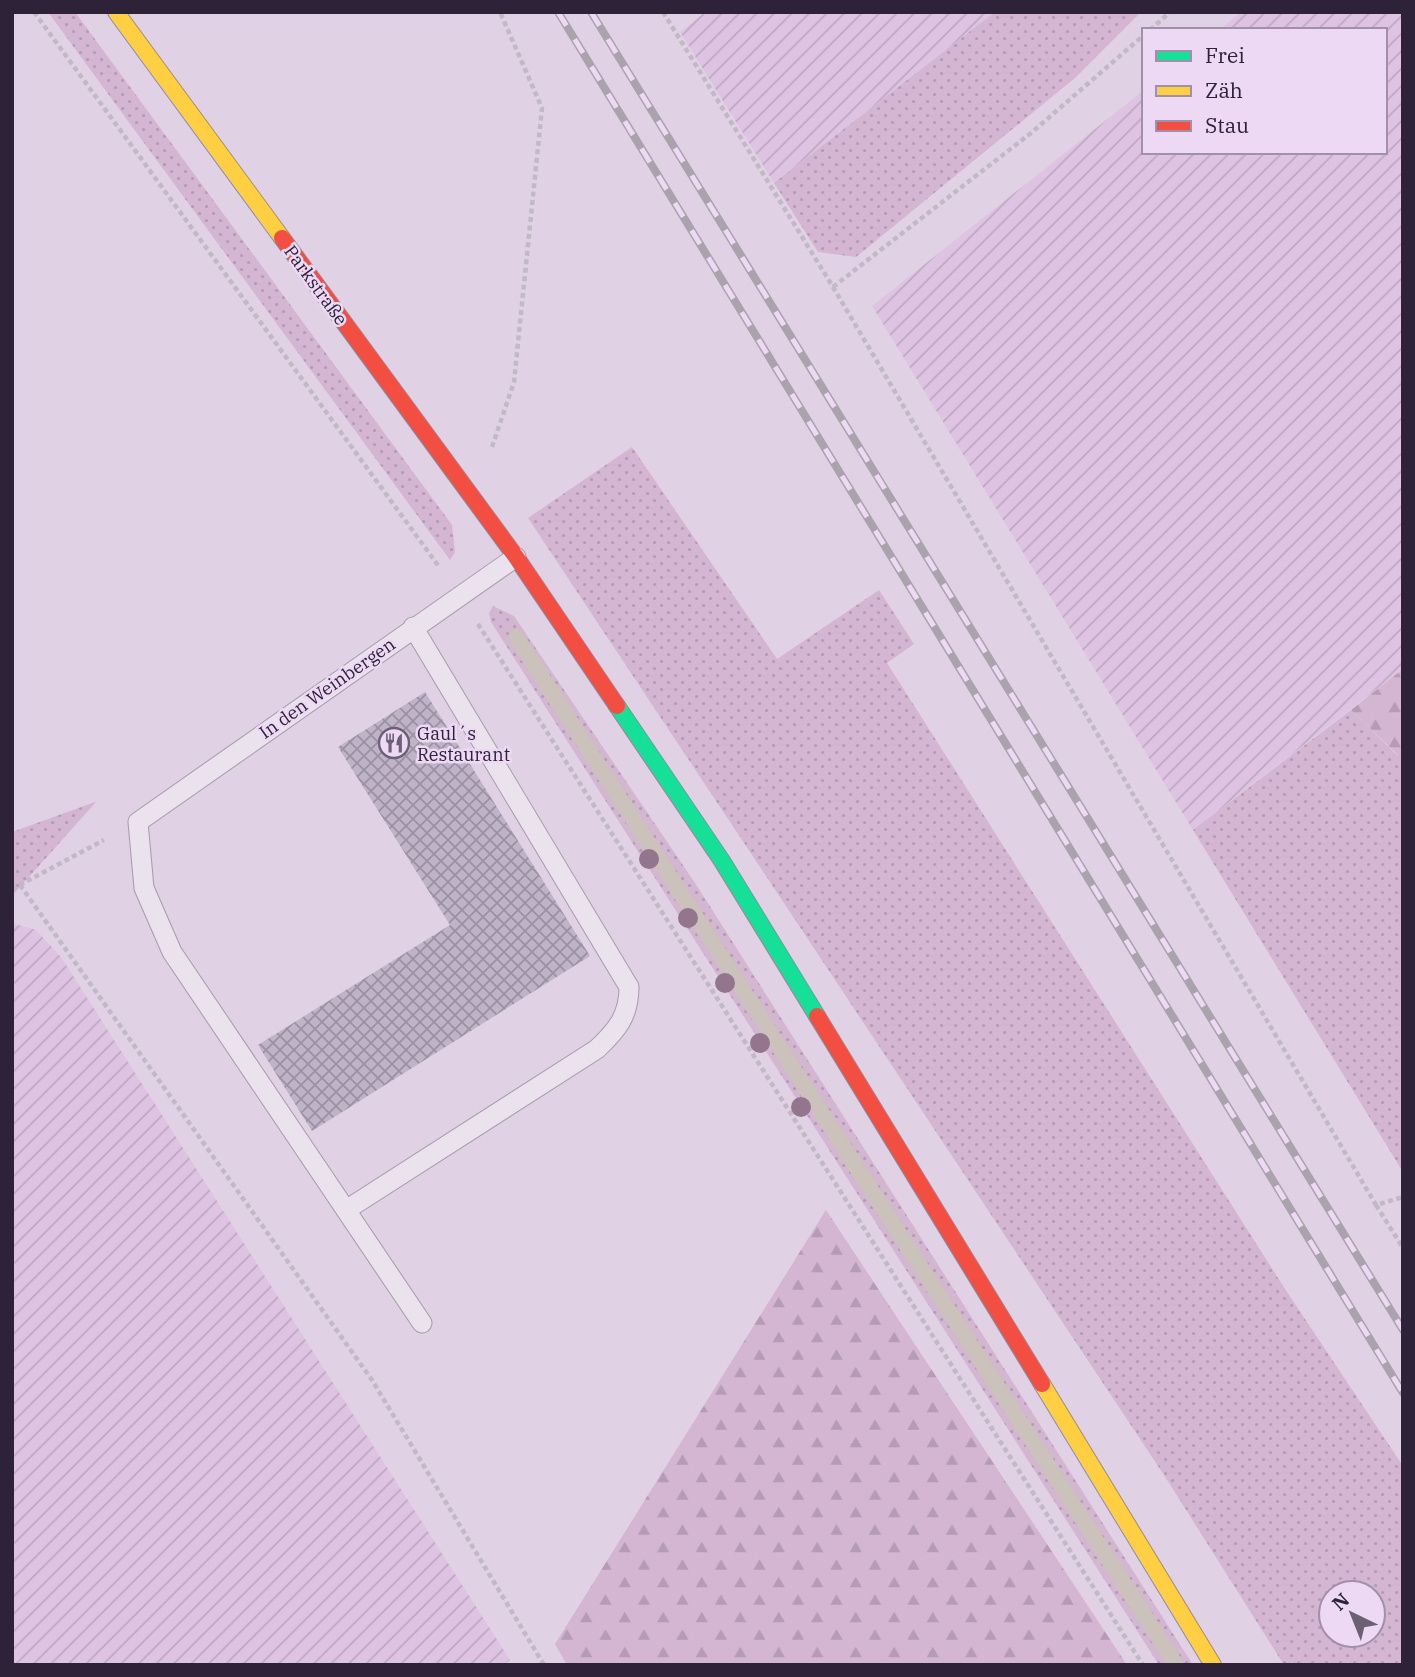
<svg xmlns="http://www.w3.org/2000/svg" width="1415" height="1677" font-family="'IBM Plex Serif',serif">
	<defs>
		<pattern id="farmland-furrows" width="10" height="10" patternUnits="userSpaceOnUse" patternTransform="scale(1.75)"><rect width="10" height="10" fill="#dec4e2"/><path d="M-1 1l2-2M0 10L10 0M9 11l2-2" fill="none" stroke="#bfa8c3"/></pattern>
		<pattern id="grass-dots" width="8" height="8" patternUnits="userSpaceOnUse" patternTransform="scale(1.75)"><rect width="8" height="8" fill="#d4b5d2"/><path d="M2 2h.1M6 6h.1" fill="none" stroke="#b69bb5" stroke-width="1.8" stroke-linecap="round"/></pattern>
		<pattern id="forest-firs" width="22" height="20" patternUnits="userSpaceOnUse" patternTransform="scale(1.75)"><rect width="22" height="20" fill="#d4b5d2"/><path d="M5 1l3.5 6h-7zM16 11l3.5 6h-7z" fill="#b69bb5"/></pattern>
		<pattern id="building-cross-hatch" width="8" height="8" patternUnits="userSpaceOnUse" patternTransform="scale(1.75)"><rect width="8" height="8" fill="#bfb3c8"/><path d="M0 0l8 8M0 8l8-8" fill="none" stroke="#9c91a3"/></pattern>
	</defs>
	<rect width="100%" height="100%" fill="#e0d2e4"/>
	<g fill="url(#farmland-furrows)">
		<polygon points="705,12 995,12 774,183 680,32"/>
		<polygon points="1241,12 1403,12 1403,669 1193,830 872,306 1144,90 1144,152 1385,152 1385,30 1219,30"/>
		<polygon points="12,923 36,930 61,957 510,1660 504,1665 12,1665"/>
	</g>
	<g fill="url(#grass-dots)" fill-rule="evenodd">
		<polygon points="48,12 75,12 452,525 455,552 450,560"/>
		<polygon points="995,12 1141,12 1075,78 856,257 818,252 774,183"/>
		<path d="M632,447L777,659L879,590L914,644L887,663L1285,1289L1403,1466V1665H1284L1164,1475L528,518ZM1373,1593V1635H1331V1593Z"/>
		<polygon points="493,606 514,616 695,883 1193,1665 1159,1665 491,622 489,613"/>
		<polygon points="1351,710 1397,755 1403,752 1403,1172 1193,830"/>
		<polygon points="95,802 96,802 12,896 12,832"/>
	</g>
	<g fill="url(#forest-firs)">
		<polygon points="1403,669 1403,752 1398,755 1351,710"/>
		<polygon points="826,1210 1127,1665 567,1665 555,1644"/>
	</g>
	<g fill="none" stroke-linecap="round" stroke-linejoin="round">
		<polyline stroke="#cac2bb" stroke-width="16" points="516,637 1176,1665"/>
	</g>
	<polygon fill="url(#building-cross-hatch)" points="425,692 590,956 312,1131 258,1045 450,925 338,747"/>
	<g fill="none" stroke-linecap="round" stroke-linejoin="round">
		<g stroke="#a59aaa" stroke-width="21">
			<g id="lane">
				<path d="M346,1210L597,1049C617,1030 629,1016 629,987L413,627"/>
				<polyline points="422,1323 172,952 144,888 138,822 516,557"/>
			</g>
		</g>
		<g stroke="#958a9a" stroke-width="18">
			<polyline id="fast" points="617,706 722,861 817,1016"/>
		</g>
		<g stroke="#958a9a" stroke-width="18">
			<g id="slow">
				<polyline points="116,12 282,238"/>
				<polyline points="1042,1384 1213,1665"/>
			</g>
		</g>
		<g stroke="#958a9a" stroke-width="18">
			<g id="jam">
				<polyline points="282,238 516,557 617,706"/>
				<polyline points="817,1016 1042,1384"/>
			</g>
		</g>
		<g stroke="#c1b9c6" stroke-width="4.5" stroke-dasharray="5 3.5" stroke-linecap="butt">
			<polyline points="34,12 440,568"/>
			<polyline points="663,12 833,287 1376,1205 1403,1197"/>
			<polyline points="1150,30 1170,12"/>
			<polyline points="833,287 1031,133 1144,35"/>
			<polyline points="492,447 514,382 542,108 500,12"/>
			<polyline points="478,624 1143,1665"/>
			<polyline points="20,885 372,1380 544,1665"/>
			<polyline points="12,889 104,840"/>
			<polyline points="1376,1205 1403,1248"/>
		</g>
		<use href="#lane" stroke="#eae2ed" stroke-width="19"/>
		<use href="#fast" stroke="#16e098" stroke-width="16"/>
		<use href="#slow" stroke="#ffcf43" stroke-width="16"/>
		<use href="#jam" stroke="#f24e42" stroke-width="16"/>
		<g stroke="#aaa2ad" stroke-width="8">
			<g id="rail">
				<polyline points="558,12 1403,1393"/>
				<polyline points="591,12 1403,1330"/>
			</g>
		</g>
		<use href="#rail" stroke="#edd9f4" stroke-width="5" stroke-dasharray="16" stroke-linecap="butt"/>
	</g>
	<g fill="#93768e">
		<circle cx="649" cy="859" r="10"/>
		<circle cx="688" cy="918" r="10"/>
		<circle cx="725" cy="983" r="10"/>
		<circle cx="760" cy="1043" r="10"/>
		<circle cx="801" cy="1107" r="10"/>
	</g>
	<defs>
		<g id="restaurant-ring" transform="scale(1.575)"><circle r="9.5" fill="#edd9f4" stroke="#6c6075" stroke-width="1.5"/><path d="M-5-6h1v4h1v-4h1v4h1v-4h1v5L-1.5 .5V6h-2V.5L-5-1ZM5-6V6H3V1.5H1.5Q1.5-4 5-6Z" fill="#6c6075"/></g>
	</defs>
	<g fill-rule="evenodd">
		<use href="#restaurant-ring" x="394" y="743"/>
	</g>
	<g text-anchor="middle" dominant-baseline="central" stroke-width="5" stroke-linejoin="round" paint-order="stroke">
		<g font-size="18" fill="#2e2239" stroke="#edd9f4">
			<text transform="translate(316 285) rotate(54)">Parkstraße</text>
			<text transform="translate(327 688) rotate(-35)">In den Weinbergen</text>
		</g>
		<g font-size="18" fill="#2e2239" stroke="#edd9f4" text-anchor="start">
			<text x="417" y="733">Gaul´s<tspan x="417" dy="21">Restaurant</tspan></text>
		</g>
	</g>
	<rect width="1415" height="1677" fill="none" stroke="#2e2239" stroke-width="28"/>
	<rect x="1142" y="28" width="245" height="126" fill="#edd9f4" stroke="#a190a9" stroke-width="2"/>
	<rect x="1156" y="51" width="35" height="10" fill="#16e098" stroke="#a190a9" stroke-width="2"/>
	<text x="1205" y="63" font-size="21" fill="#2e2239">Frei</text>
	<rect x="1156" y="86" width="35" height="10" fill="#ffcf43" stroke="#a190a9" stroke-width="2"/>
	<text x="1205" y="98" font-size="21" fill="#2e2239">Zäh</text>
	<rect x="1156" y="121" width="35" height="10" fill="#f24e42" stroke="#a190a9" stroke-width="2"/>
	<text x="1205" y="133" font-size="21" fill="#2e2239">Stau</text>
	<g transform="translate(1352 1614) rotate(317)"><circle r="33" fill="#edd9f4" stroke="#a190a9" stroke-width="2"/>
	<path d="M0-5L12 26L0 18L-12 26Z" fill="#6c6075"/>
	<text y="-10" font-size="19" font-weight="bold" text-anchor="middle" fill="#2e2239">N</text>
	</g>
</svg>
